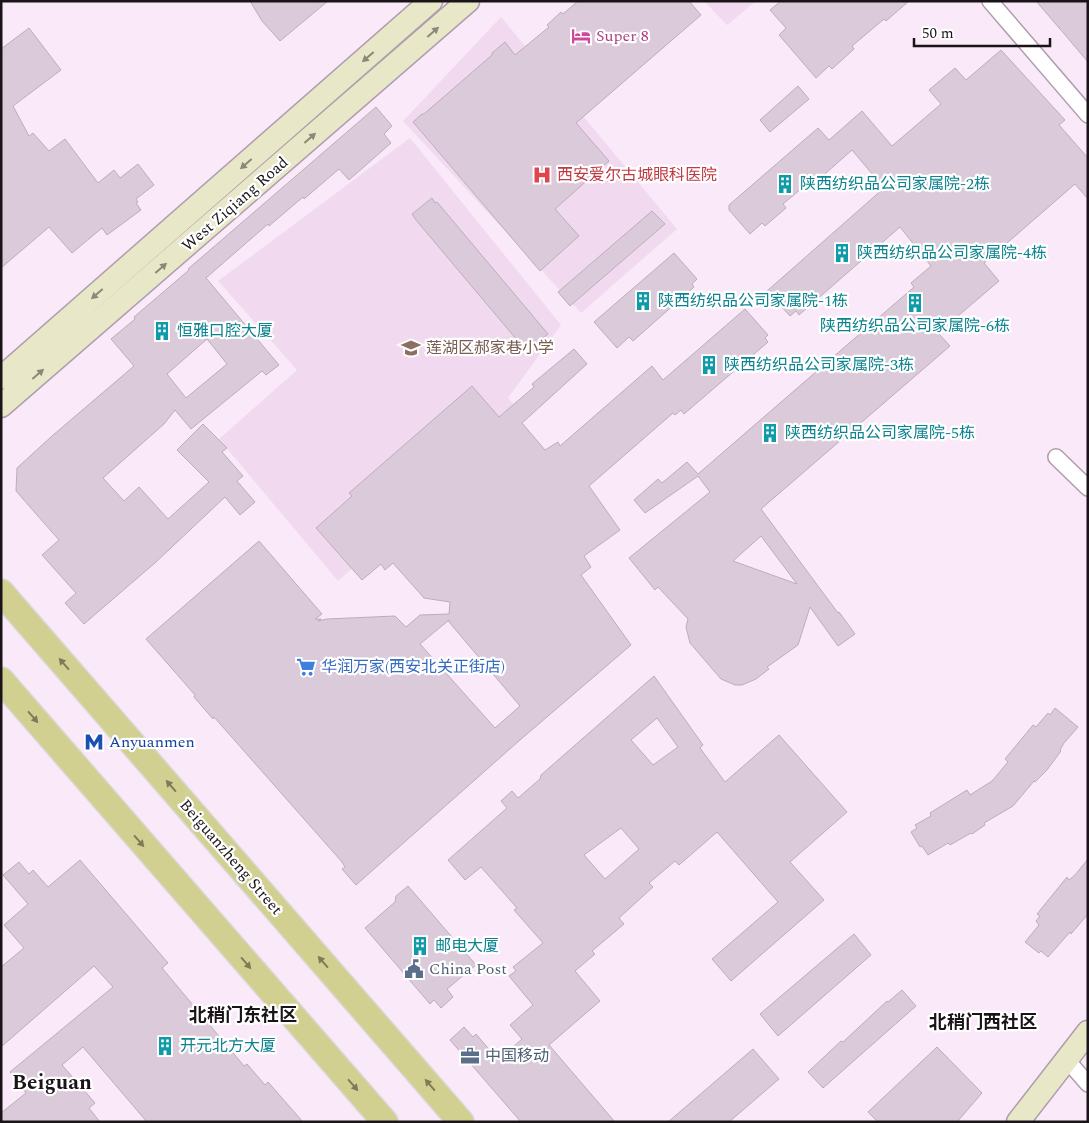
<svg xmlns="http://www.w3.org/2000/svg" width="1089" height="1123" font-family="Spectral,'Noto Sans SC',serif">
	<rect width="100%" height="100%" fill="#fae9f9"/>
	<g fill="#f1daef">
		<polygon points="704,1 756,1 727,25"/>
		<polygon points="501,17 677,229 581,313 403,121"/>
		<polygon points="410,138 561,325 508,398 524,416 338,581 219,439 297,370 218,281"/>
	</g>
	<g fill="#dbcada" stroke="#bdacbb" fill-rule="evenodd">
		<polygon points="250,1 328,1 280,41 262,21"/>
		<polygon points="578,1 689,1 701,15 576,123 609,161 555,209 579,236 540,271 413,122 422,114 424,114 492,55 492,53 505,42 515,55 549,27 547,25 561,12 563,14"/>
		<polygon points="781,1 909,1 886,21 884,19 852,46 854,49 832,69 829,66 816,78 779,35 786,28 770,10"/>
		<polygon points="1036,1 1088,1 1088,62 1066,36"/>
		<polygon points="29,28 61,70 13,106 29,136 33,133 49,151 65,139 98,183 114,170 120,178 138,164 154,185 136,199 138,202 136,203 141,210 107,235 102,228 72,253 49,227 1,268 1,49"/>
		<path d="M1001,50L1065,120L1059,125L1088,158V199L1075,184L984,263L999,281L938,333L950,346L761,509L838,613L839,612L855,634L838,646L810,607L798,645L767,667L769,669L756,679L742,685H735L721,679L690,643L686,627L688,619L658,587L655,590L629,558L710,492L698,476L645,513L634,500L658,479L662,483L687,462L698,474L914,287L911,283L931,266L900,227L799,315L796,311L790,316L767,291L884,188L852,150L810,187L808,183L783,204L786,208L765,226L762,223L750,234L729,210V205L818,128L829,140L862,111L892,146L941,104L929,90L955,68L966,80ZM761,536L797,584L733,561Z"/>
		<polygon points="798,86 809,99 770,132 760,120"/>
		<path d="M376,107L392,126L384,134L391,143L349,180L339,169L304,199L303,197L269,226L268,224L206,278L279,365L266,375L262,371L191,429L175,410L164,424L103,478L124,501L139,487L168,519L209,482L177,450L203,424L227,448L222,452L243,476L237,481L255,502L240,515L225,497L156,562L84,624L65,603L76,593L42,555L59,540L16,491L17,468L52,436L134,366L111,339L135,319L134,317L189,270L188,269ZM207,339L227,364L186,398L167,374Z"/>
		<polygon points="432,198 435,203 437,202 548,334 531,348 527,343 522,346 416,220 412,214"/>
		<polygon points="652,211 665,224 570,306 558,292"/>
		<polygon points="674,253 697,279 692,284 694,287 633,341 629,337 617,348 594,322"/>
		<path d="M745,309L768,335L765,338L768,342L684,414L681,410L675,415L673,413L589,486L620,530L584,556L591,567L581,575L631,645L520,740L356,885L342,869L345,867L342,862L214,717L213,719L194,697L195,695L146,639L259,541L322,614L315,619H321L318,621L327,619L395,616L406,627L420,615L449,614L450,602L424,598L393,563L385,570L381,564L362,580L316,528L352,496L349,493L472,386L499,417L534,387L532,384L574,349L587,364L522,423L545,450L558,442L560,446L652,366L663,380ZM449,620V622L520,706L495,728L420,644Z"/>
		<path d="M654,676L703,745L700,748L725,782L779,735L847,812L790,862L824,900L731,981L712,959L778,902L717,832L679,865L675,861L649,883L653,887L619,918L624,924L592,951L595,954L575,971L600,1001L549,1045L615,1122H521L450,1040L464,1027L473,1037L476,1034L498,1060L522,1039L510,1025L533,1005L509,976L516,971L513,967L543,943L514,910L517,908L481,867L465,880L448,860L507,808L501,801L512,791L518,798L540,779L541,775ZM657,718L678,747L653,765L631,740ZM621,828L639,849L605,879L584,855Z"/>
		<polygon points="1055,708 1078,727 1064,743 1060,750 1061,751 1047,770 1035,782 1034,781 1013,806 984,823 985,825 972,834 971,833 950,845 948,843 928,855 922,846 920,847 911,832 917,828 915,825 931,816 930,813 967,790 970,795 992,781 1008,762 1005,759 1033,725 1036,727 1048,713 1050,715"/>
		<polygon points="1088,859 1088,914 1071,934 1070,932 1048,957 1041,951 1039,953 1025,942 1039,925 1036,921 1040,916 1037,914 1067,877 1069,880 1075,875"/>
		<polygon points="80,860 168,963 162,968 244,1066 247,1064 265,1085 268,1082 303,1122 147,1122 83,1047 62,1065 95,1103 89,1108 100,1122 1,1122 1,1113 26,1093 10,1072 113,987 94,966 1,1047 1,967 24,948 4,925 28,904 3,875 19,862 29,874 33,870 48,887"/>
		<polygon points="408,886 476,965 447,989 453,997 441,1008 434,1000 430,1004 365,928 395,902 396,896"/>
		<polygon points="854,934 871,955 778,1036 760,1014"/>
		<polygon points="902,990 916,1006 823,1088 808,1072 841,1041 843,1042 887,1001 888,1002"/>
		<polygon points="937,1047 982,1093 957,1122 878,1122 868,1112"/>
		<polygon points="753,1049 779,1079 729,1122 668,1122"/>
	</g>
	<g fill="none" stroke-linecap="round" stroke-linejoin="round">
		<g stroke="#ae9ead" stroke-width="18">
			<g id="street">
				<polyline points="990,1 1088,115"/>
				<polyline points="1056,457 1088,488"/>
				<polyline points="1067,1060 1088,1084"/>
			</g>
		</g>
		<g stroke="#ae9ead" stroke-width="25">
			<g id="secondary">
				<polyline points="1,378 431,1"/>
				<polyline points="1,406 468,1"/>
				<polyline points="1018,1122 1088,1032"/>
			</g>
		</g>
		<g stroke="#dad9da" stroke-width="28">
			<g id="primary">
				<polyline points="1,592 461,1122"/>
				<polyline points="1,680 385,1122"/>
			</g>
		</g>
		<use href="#street" stroke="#fff" stroke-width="15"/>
		<use href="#secondary" stroke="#e8e7c8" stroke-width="22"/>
		<use href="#primary" stroke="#d1d090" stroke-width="25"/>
	</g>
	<defs><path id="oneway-solid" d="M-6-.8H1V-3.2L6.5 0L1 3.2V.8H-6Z" transform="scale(1.25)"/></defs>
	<g fill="#8b8879">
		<use href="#oneway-solid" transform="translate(433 32) rotate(-41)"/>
		<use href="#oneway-solid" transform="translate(368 57) rotate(139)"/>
		<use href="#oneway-solid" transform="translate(310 138) rotate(-41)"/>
		<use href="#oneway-solid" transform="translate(246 164) rotate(139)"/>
		<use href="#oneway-solid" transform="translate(161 268) rotate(-41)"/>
		<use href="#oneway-solid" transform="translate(97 294) rotate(139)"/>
		<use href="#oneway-solid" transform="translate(38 374) rotate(-41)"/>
	</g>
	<g fill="#7f7b5a">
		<use href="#oneway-solid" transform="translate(64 664) rotate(-131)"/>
		<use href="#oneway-solid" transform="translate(33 717) rotate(49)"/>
		<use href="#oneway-solid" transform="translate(171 786) rotate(-131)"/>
		<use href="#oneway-solid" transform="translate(139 841) rotate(49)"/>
		<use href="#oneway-solid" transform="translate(323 962) rotate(-131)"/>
		<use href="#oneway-solid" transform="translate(246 963) rotate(49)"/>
		<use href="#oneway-solid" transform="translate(353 1085) rotate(49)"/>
		<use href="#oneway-solid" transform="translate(430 1085) rotate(-131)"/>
	</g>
	<defs>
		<g id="hotel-bare" transform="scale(1.5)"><path d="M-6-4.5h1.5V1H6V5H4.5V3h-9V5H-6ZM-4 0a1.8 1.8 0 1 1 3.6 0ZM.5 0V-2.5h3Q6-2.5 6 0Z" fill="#d1479c" stroke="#fff" stroke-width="2.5" paint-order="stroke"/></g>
		<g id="hospital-bare" transform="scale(1.5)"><path d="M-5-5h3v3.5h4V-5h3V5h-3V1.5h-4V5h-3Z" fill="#e0444e" stroke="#fff" stroke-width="2.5" paint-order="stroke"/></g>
		<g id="building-bare" transform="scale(1.5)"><path d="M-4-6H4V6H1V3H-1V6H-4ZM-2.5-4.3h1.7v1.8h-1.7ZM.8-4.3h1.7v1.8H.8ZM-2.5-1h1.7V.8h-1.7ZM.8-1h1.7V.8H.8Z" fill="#0f9aa8" stroke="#fff" stroke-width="2.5" paint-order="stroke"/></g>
		<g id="school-bare" transform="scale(1.5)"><path d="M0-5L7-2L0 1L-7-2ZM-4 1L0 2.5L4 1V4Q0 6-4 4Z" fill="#8d6e63" stroke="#fff" stroke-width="2.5" paint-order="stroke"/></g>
		<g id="supermarket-bare" transform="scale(1.5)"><path d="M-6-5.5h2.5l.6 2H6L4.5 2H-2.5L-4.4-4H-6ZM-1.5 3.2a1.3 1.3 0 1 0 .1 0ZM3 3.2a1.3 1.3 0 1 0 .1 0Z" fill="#3f7fe0" stroke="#fff" stroke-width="2.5" paint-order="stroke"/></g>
		<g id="metro-bare" transform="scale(1.5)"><path d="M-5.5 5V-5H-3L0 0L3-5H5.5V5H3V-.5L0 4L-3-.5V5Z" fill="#1a4fb4" stroke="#fff" stroke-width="2.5" paint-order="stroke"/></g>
		<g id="civic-bare" transform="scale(1.5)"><path d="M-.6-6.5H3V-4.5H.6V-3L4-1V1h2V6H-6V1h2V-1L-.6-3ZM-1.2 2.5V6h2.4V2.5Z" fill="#5c6f8a" stroke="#fff" stroke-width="2.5" paint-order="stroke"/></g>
		<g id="office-bare" transform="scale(1.5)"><path d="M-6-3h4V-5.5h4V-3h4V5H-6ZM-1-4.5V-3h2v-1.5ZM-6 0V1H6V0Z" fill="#5c6f8a" stroke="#fff" stroke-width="2.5" paint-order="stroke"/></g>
	</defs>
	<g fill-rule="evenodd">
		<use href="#hotel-bare" x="581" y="36"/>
		<use href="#hospital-bare" x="542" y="175"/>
		<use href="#building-bare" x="785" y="184"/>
		<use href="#building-bare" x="842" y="253"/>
		<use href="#building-bare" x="643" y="301"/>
		<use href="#building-bare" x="915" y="303"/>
		<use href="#building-bare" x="162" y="331"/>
		<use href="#school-bare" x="411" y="348"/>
		<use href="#building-bare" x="709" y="365"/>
		<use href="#building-bare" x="770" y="433"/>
		<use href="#supermarket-bare" x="306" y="667"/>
		<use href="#metro-bare" x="94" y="742"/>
		<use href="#building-bare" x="420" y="946"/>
		<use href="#civic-bare" x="414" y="969"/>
		<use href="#building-bare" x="165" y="1046"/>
		<use href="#office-bare" x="470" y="1056"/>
	</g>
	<g text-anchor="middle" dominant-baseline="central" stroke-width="4.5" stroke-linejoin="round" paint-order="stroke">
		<g font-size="16" fill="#b23c85" stroke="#fff" text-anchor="start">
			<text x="596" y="36">Super 8</text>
		</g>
		<g font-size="16" fill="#be3a42" stroke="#fff" text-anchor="start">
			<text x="557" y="175">西安爱尔古城眼科医院</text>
		</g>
		<g font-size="16" fill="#0d838f" stroke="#fff" text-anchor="start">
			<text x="800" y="184">陕西纺织品公司家属院-2栋</text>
			<text x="857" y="253">陕西纺织品公司家属院-4栋</text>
			<text x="658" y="301">陕西纺织品公司家属院-1栋</text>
			<text x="915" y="326" text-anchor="middle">陕西纺织品公司家属院-6栋</text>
			<text x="177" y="331">恒雅口腔大厦</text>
			<text x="724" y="365">陕西纺织品公司家属院-3栋</text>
			<text x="785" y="433">陕西纺织品公司家属院-5栋</text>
			<text x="435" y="946">邮电大厦</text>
			<text x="180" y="1046">开元北方大厦</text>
		</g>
		<g font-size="16" fill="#1a1419" stroke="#fff">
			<text transform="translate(235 204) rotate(-41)">West Ziqiang Road</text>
			<text transform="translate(231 857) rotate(49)">Beiguanzheng Street</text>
		</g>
		<g font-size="16" fill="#785e54" stroke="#fff" text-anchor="start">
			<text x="426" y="348">莲湖区郝家巷小学</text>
		</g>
		<g font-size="16" fill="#366cbe" stroke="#fff" text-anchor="start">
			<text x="321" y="667">华润万家(西安北关正街店)</text>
		</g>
		<g font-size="16" fill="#164399" stroke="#fff" text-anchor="start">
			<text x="109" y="742">Anyuanmen</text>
		</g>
		<g font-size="16" fill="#4e5e75" stroke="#fff" text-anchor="start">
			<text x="429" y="969">China Post</text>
			<text x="485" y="1056">中国移动</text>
		</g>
		<g font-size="18" font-weight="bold" fill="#1a1419" stroke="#fff">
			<text x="243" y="1015">北稍门东社区</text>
			<text x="983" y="1022">北稍门西社区</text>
		</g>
		<g font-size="21" font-weight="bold" fill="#1a1419" stroke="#fff">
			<text x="52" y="1083">Beiguan</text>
		</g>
	</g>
	<rect width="1089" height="1123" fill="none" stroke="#1a1419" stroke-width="5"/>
	<path d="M914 38v8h136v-8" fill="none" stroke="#1a1419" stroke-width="2.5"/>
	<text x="922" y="38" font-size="15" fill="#1a1419" stroke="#ffffff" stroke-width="4" paint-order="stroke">50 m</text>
</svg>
